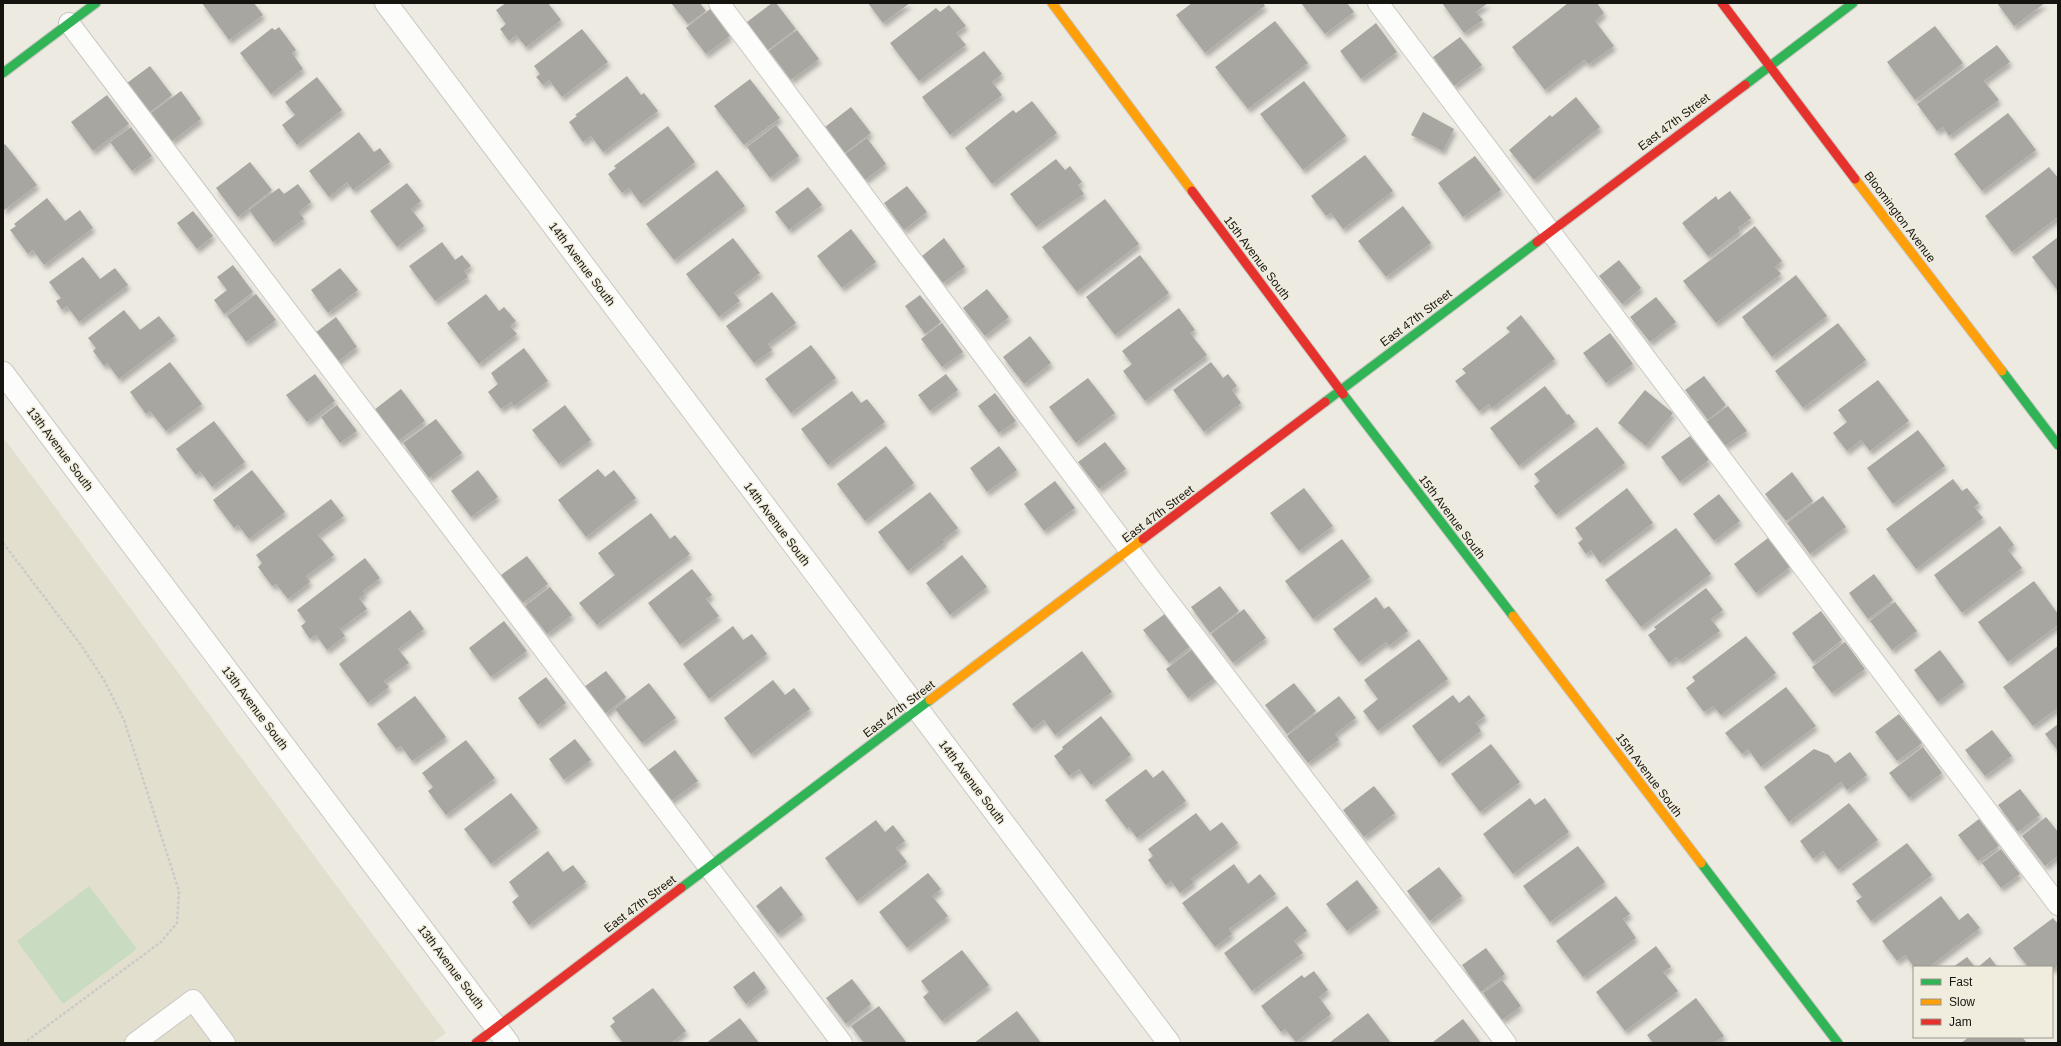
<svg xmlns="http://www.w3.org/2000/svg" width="2061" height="1046" font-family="Helvetica,sans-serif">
	<defs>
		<filter id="shadow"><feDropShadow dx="2.5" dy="4.5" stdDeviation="2" flood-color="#0004"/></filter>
	</defs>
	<rect width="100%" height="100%" fill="#edeae2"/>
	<polygon fill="#e2dfcf" points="3,437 446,1033 432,1043 3,1043"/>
	<polygon fill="#c9dcc2" points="89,886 137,949 63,1004 17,941"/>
	<g fill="#a8a6a0" filter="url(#shadow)">
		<polygon points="202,3 254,3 263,15 229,40"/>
		<polygon points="506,3 548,3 561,20 526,47 516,35 509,41 500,29 506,24 496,10"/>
		<polygon points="671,3 700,3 706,11 688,24"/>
		<polygon points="772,3 776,3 796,29 768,50 747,22"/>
		<polygon points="868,3 910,3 883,23"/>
		<polygon points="1192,3 1263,3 1265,6 1205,53 1176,15"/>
		<polygon points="1301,3 1347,3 1354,12 1325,34"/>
		<polygon points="1442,3 1488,3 1476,12 1483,20 1464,33"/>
		<polygon points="1568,3 1597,3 1604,13 1595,21 1614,46 1589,64 1584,60 1545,90 1512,47"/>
		<polygon points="1997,3 2045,3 2014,26"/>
		<polygon points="949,5 966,26 956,33 966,45 919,81 890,43 936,8 940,12"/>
		<polygon points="710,9 730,36 706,54 686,28"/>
		<polygon points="1275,21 1308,63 1248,109 1215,67"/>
		<polygon points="1376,23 1397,52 1361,79 1340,51"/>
		<polygon points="1935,26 1963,63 1915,100 1887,62"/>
		<polygon points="279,27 296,50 292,53 303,69 271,94 240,53 272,28 275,30"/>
		<polygon points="582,29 608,62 562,97 549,80 543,85 536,77 540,74 534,66"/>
		<polygon points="797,30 819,59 791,80 769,51"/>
		<polygon points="1460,37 1482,65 1454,86 1433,57"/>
		<polygon points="1997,45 2010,62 1984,81 1999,100 1949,136 1943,127 1937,131 1917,104"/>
		<polygon points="984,51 1002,74 992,82 1002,95 950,135 922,97"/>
		<polygon points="150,66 172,95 149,113 127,83"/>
		<polygon points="627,76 641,95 644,93 658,111 603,152 591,136 583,142 569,122 577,116 575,115"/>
		<polygon points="317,77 342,110 297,145 282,125 295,115 285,102"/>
		<polygon points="750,79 780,118 744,145 714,106"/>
		<polygon points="1304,81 1346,136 1303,170 1260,114"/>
		<polygon points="181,91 201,119 172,141 151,113"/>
		<polygon points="107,95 129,124 93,151 71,122"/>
		<polygon points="1576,97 1600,127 1534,180 1509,150 1550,115 1552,117"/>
		<polygon points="1032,101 1057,133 992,184 965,148 1013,110 1016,113"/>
		<polygon points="851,107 871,133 845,153 825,127"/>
		<polygon points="1423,112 1454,129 1443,151 1411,135"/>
		<polygon points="2008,113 2036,150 1982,191 1954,154"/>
		<polygon points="776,125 799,156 770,178 747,147"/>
		<polygon points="668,126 695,162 641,204 629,188 622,193 608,174 616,168 614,166"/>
		<polygon points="131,127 152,156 132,171 110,142"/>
		<polygon points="359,132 374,152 380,148 390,162 353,190 347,182 329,197 309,171"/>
		<polygon points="867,138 886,164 865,180 845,154"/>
		<polygon points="5,144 37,185 3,211 3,146"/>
		<polygon points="1365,155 1393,191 1343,229 1331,213 1326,216 1311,196"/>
		<polygon points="1475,156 1501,190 1463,217 1438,183"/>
		<polygon points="1056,159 1065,170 1070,166 1082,182 1078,185 1084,194 1036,227 1010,194"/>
		<polygon points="250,162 272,190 238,217 216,188"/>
		<polygon points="2049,167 2058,178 2058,217 2012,252 1985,216"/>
		<polygon points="717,170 745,206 674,260 646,224"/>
		<polygon points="407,183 421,201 411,209 424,226 397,247 370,211"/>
		<polygon points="298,184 311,202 299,212 304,219 273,242 249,210 279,188 284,194"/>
		<polygon points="907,186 927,212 904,230 884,203"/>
		<polygon points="808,187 822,205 789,230 775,212"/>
		<polygon points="1730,191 1751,218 1738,228 1740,231 1708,256 1682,223 1716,196 1718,200"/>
		<polygon points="47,198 65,221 80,210 93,228 44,265 33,250 28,254 10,230 16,226 14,224"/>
		<polygon points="1105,199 1139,244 1077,292 1042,247"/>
		<polygon points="1403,206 1431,243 1386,277 1358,241"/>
		<polygon points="193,211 213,236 197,249 177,223"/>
		<polygon points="1755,226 1782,261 1775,267 1781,274 1716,323 1683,281"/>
		<polygon points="851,229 876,262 842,288 817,256"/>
		<polygon points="2058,237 2058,291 2032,257"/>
		<polygon points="733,238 760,273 734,293 740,301 719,317 686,274"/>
		<polygon points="944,238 965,267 943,283 922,256"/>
		<polygon points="442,242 455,260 462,255 471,266 464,271 468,277 435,301 409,266"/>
		<polygon points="1140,255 1169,293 1115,335 1086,297"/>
		<polygon points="83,257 100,279 115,268 128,285 79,322 67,306 62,310 56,301 61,298 49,282"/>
		<polygon points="1619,260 1641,288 1622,304 1599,276"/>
		<polygon points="233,265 253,292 224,314 214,300 227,290 217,277"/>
		<polygon points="340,268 358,290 328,313 311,290"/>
		<polygon points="1796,275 1827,316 1772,357 1742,317"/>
		<polygon points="987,289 1009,317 985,336 963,308"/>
		<polygon points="772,292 796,323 768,344 772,350 754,363 726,326"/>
		<polygon points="256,294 276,320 246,342 227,316"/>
		<polygon points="486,294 499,311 504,307 516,321 510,326 517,334 479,364 447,323"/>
		<polygon points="920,295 941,322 925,334 905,306"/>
		<polygon points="1656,297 1676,322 1650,342 1630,317"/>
		<polygon points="1179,308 1195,330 1190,333 1207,355 1145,401 1123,371 1132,364 1122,351"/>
		<polygon points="124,310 140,330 159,316 175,336 119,379 107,363 104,366 93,351 96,348 88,338"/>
		<polygon points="1521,315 1555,359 1492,408 1489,404 1479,411 1455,381 1466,373 1462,369 1510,332 1506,328"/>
		<polygon points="336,317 357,347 336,363 315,333"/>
		<polygon points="942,323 963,352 942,367 921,339"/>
		<polygon points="1838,323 1866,360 1803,408 1775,371"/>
		<polygon points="1610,333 1633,364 1606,383 1583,353"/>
		<polygon points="1030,336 1051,363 1024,384 1003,357"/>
		<polygon points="811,345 836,378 791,413 765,379"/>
		<polygon points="524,348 548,381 514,406 511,402 501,409 488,392 498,384 491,373"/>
		<polygon points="170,362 202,404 166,431 150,411 146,414 130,392"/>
		<polygon points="1211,362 1223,378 1228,374 1237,386 1232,390 1241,403 1204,432 1173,390"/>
		<polygon points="315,374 335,401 307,422 286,395"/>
		<polygon points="946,374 958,390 930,411 918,395"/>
		<polygon points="1704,376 1726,405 1708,420 1685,390"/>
		<polygon points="1088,378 1115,413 1076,443 1049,407"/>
		<polygon points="1878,380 1909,421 1870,451 1861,440 1847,451 1833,433 1847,422 1838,410"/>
		<polygon points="1545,386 1567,415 1569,414 1575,422 1519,466 1490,428"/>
		<polygon points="401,389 425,421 398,441 374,410"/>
		<polygon points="1645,390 1673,413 1646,446 1618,423"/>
		<polygon points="852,391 861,403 867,399 885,422 828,465 801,429"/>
		<polygon points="995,393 1016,421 999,433 978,406"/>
		<polygon points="337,405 357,431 340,443 321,417"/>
		<polygon points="565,405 591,440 559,464 532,430"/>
		<polygon points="1728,406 1747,431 1725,446 1706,422"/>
		<polygon points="436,419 462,453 429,478 403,443"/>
		<polygon points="214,421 245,462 212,487 200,471 196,475 176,449"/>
		<polygon points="1597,427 1625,463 1556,515 1534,486 1540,481 1534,474"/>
		<polygon points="1918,430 1945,466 1893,504 1867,468"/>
		<polygon points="1690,436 1709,460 1680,482 1661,457"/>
		<polygon points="1105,442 1126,469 1099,489 1078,462"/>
		<polygon points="886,446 914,483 865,521 837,484"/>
		<polygon points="999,446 1017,470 987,492 970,468"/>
		<polygon points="598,469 605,477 614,470 636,498 586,537 558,500"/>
		<polygon points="252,470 285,512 249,539 238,525 234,528 213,500"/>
		<polygon points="478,470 498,497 471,517 451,491"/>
		<polygon points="1792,472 1813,501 1786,521 1765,494"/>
		<polygon points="1953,479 1962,491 1967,488 1979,503 1974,507 1983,518 1916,569 1886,529"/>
		<polygon points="1055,481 1075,508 1044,531 1024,504"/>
		<polygon points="1304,488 1333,526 1299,551 1270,513"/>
		<polygon points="1627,488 1653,523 1600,563 1591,550 1586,554 1578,543 1583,539 1575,528"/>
		<polygon points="930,492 958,528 943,540 945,542 908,571 878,532"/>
		<polygon points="1719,494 1740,521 1714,541 1693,514"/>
		<polygon points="1823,496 1846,527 1810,554 1787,523"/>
		<polygon points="331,499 344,516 318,535 334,555 306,576 310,582 288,599 276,584 272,586 258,567 262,563 256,555"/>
		<polygon points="651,513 670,539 675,535 690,554 597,625 579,603 615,575 598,553"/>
		<polygon points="2000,526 2014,545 2008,550 2022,568 1962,613 1934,575"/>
		<polygon points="1676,528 1711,574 1641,627 1605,580"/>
		<polygon points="1768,538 1790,567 1756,593 1734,564"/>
		<polygon points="1342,539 1370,577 1313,619 1285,581"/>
		<polygon points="962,555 987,587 950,615 926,583"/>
		<polygon points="527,556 548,584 523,603 501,575"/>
		<polygon points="365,558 380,578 363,591 365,594 359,598 367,609 340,629 345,636 327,650 316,635 310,639 301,626 306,622 297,610"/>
		<polygon points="692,569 712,595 706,599 719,616 680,645 648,603"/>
		<polygon points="1874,574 1893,600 1868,619 1849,593"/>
		<polygon points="2034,581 2058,614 2058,625 2008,662 1978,622"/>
		<polygon points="1220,586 1239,611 1210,633 1191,607"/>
		<polygon points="550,587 572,615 547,634 525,606"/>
		<polygon points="1706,588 1723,610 1711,619 1720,631 1680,660 1677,657 1669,663 1648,635 1656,629 1654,627"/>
		<polygon points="1376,597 1384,609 1389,606 1408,631 1389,646 1386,642 1359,662 1333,629"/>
		<polygon points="1895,602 1917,631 1892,650 1870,621"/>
		<polygon points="1244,609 1266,638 1233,663 1211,634"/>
		<polygon points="410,610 424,629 398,649 409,663 384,681 389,687 368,703 339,664"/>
		<polygon points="1821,611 1842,640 1813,662 1792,633"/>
		<polygon points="1166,613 1191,646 1169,663 1143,630"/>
		<polygon points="504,621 527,651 491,677 469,648"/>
		<polygon points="733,626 743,640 752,634 767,654 709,699 683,664"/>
		<polygon points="1746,636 1776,673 1721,715 1713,706 1704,712 1686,688 1695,681 1692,677"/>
		<polygon points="1419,639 1448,679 1378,731 1363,711 1378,699 1364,680"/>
		<polygon points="1845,642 1865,669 1832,693 1812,667"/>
		<polygon points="2058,646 2058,708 2033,726 2003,687"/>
		<polygon points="1194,648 1216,677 1188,698 1166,669"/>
		<polygon points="1940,650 1964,682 1938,702 1914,670"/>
		<polygon points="1082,651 1112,692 1055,735 1044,720 1032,729 1012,704"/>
		<polygon points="606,671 626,697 605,714 584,687"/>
		<polygon points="546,677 566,703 538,725 518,698"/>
		<polygon points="773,680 785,695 794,688 810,709 751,754 724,718"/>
		<polygon points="649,683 676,718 642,743 615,709"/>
		<polygon points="1294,683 1316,711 1287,734 1265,705"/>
		<polygon points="1786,687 1816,726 1761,767 1748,749 1742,754 1725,733"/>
		<polygon points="1453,695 1459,703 1469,695 1485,716 1476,723 1481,731 1439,763 1412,726"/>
		<polygon points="415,696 446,737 412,761 401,746 396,749 377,724"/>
		<polygon points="1339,696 1356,718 1335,734 1339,740 1308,763 1287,736"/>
		<polygon points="1899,714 1922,743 1897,761 1875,732"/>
		<polygon points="1101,716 1131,755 1091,785 1079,769 1069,776 1054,756 1063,749 1062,747"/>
		<polygon points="2058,724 2058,751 2045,734"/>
		<polygon points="1992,730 2012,756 1985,776 1965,750"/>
		<polygon points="575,739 591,760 564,780 549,759"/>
		<polygon points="466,740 495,778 446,815 428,791 433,787 422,773"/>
		<polygon points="1491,744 1520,782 1480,812 1451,774"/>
		<polygon points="1923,747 1942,773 1909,798 1889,773"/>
		<polygon points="1814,749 1829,755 1835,763 1850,752 1867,775 1847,790 1841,782 1789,822 1764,787"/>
		<polygon points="675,750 698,781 671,801 647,771"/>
		<polygon points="1146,769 1153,778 1163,770 1186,801 1137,838 1129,827 1127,829 1105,800"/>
		<polygon points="1374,786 1395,813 1364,837 1343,810"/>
		<polygon points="2020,789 2040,815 2018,832 1998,805"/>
		<polygon points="511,793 538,828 491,864 464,829"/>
		<polygon points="1530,798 1535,805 1545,798 1569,832 1513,874 1483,834"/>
		<polygon points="1849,803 1878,840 1838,870 1823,851 1813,859 1800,841"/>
		<polygon points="1196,813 1210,831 1222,822 1238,843 1191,879 1194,882 1180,893 1171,881 1166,885 1148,860 1153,856 1148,849"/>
		<polygon points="2046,817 2058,832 2058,856 2045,866 2022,836"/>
		<polygon points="1979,819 1999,846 1978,861 1958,835"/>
		<polygon points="876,820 885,832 893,825 905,841 896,848 907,862 857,901 825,858"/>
		<polygon points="1907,843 1932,875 1871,921 1856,901 1862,897 1852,884"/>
		<polygon points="1578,846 1605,882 1550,922 1523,886"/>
		<polygon points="2001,849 2020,874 2001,888 1982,863"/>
		<polygon points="548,851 563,872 573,865 586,882 529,925 512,902 519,896 509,882"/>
		<polygon points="1234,864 1248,884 1260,874 1276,894 1229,929 1232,934 1215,947 1182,903"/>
		<polygon points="1439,867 1462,896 1430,921 1407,891"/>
		<polygon points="928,873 941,889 932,896 948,916 907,948 879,912"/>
		<polygon points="1357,880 1378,908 1347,931 1326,904"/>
		<polygon points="781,886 803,915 778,934 756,906"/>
		<polygon points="1616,896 1630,914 1623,919 1636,938 1583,977 1556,941"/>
		<polygon points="1941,896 1959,920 1968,913 1980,928 1929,967 1914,967 1905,955 1897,961 1882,941"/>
		<polygon points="1287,906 1307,931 1294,941 1303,953 1252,991 1224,953"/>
		<polygon points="2053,918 2058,924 2058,966 2052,970 2052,967 2028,967 2013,948"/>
		<polygon points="1656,946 1671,967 1663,972 1678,991 1625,1031 1596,992"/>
		<polygon points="1486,948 1505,974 1481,992 1462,965"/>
		<polygon points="962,950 989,985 942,1021 923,997 929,992 921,981"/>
		<polygon points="1967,957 1975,967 1953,967"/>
		<polygon points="1990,957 1997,967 1978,967"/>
		<polygon points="754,971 766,988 746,1004 733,987"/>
		<polygon points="1314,971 1328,990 1319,997 1331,1014 1296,1042 1285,1029 1281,1032 1261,1006 1302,975 1304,978"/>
		<polygon points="852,979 871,1004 846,1024 826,998"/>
		<polygon points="1502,980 1521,1006 1502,1020 1483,993"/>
		<polygon points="653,988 686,1031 671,1043 623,1043 610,1026 615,1022 612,1018"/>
		<polygon points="1696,998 1724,1036 1714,1043 1653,1043 1647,1035"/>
		<polygon points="879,1006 906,1042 905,1043 864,1043 851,1026"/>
		<polygon points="1017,1011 1041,1043 974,1043"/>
		<polygon points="1368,1013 1391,1043 1329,1043"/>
		<polygon points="740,1018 759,1043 706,1043"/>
		<polygon points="1463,1019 1481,1043 1434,1043 1433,1042"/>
		<polygon points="1969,1037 2022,1037 2027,1043 1961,1043"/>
	</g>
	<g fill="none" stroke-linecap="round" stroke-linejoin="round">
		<g stroke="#cac8c3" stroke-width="22">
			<g id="lane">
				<polyline points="719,3 1154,583 1506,1043"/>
				<polyline points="1378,3 2058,905"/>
				<polyline points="69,23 842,1043"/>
				<polyline points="135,1043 193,1000 225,1043"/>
			</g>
		</g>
		<g stroke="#cac8c3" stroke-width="24">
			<g id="street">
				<polyline points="386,3 1169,1043"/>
				<polyline points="3,373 508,1043"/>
			</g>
		</g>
		<g stroke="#cac8c3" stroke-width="11">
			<g id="fast">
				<polyline points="3,73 96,3"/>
				<polyline points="1745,85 1853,3"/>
				<polyline points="2002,371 2058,445"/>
				<polyline points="1343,394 1513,616"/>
				<polyline points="1325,402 1537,242"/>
				<polyline points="1701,863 1838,1043"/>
				<polyline points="681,888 930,700"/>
			</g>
		</g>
		<g stroke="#cac8c3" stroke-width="11">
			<g id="slow">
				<polyline points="1052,3 1192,191"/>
				<polyline points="1855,179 2002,371"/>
				<polyline points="1513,616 1701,863"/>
				<polyline points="930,700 1143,539"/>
			</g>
		</g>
		<g stroke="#cac8c3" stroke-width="11">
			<g id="jam">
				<polyline points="1722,3 1855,179"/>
				<polyline points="1192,191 1343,394"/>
				<polyline points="1537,242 1745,85"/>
				<polyline points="1143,539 1325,402"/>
				<polyline points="476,1043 681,888"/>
			</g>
		</g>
		<polyline stroke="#cbcac7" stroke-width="2.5" stroke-dasharray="3 2" stroke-linecap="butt" points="3,543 81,645 104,680 124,720 179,891 177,923 161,942 24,1043"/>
		<use href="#lane" stroke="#fcfcfb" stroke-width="20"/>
		<use href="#street" stroke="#fcfcfb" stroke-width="22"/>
		<use href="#fast" stroke="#30b455" stroke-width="9"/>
		<use href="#slow" stroke="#ff9f0a" stroke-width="9"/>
		<use href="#jam" stroke="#e5322d" stroke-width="9"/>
	</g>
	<g text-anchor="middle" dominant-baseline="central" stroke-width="3" stroke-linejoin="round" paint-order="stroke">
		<g font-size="12" fill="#16140f" stroke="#f1edde">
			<text transform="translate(1674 122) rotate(-37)">East 47th Street</text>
			<text transform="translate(1900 217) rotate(53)">Bloomington Avenue</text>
			<text transform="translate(1257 258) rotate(53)">15th Avenue South</text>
			<text transform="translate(582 264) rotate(53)">14th Avenue South</text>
			<text transform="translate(1416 318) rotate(-37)">East 47th Street</text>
			<text transform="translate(60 449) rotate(53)">13th Avenue South</text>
			<text transform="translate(1158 514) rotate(-37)">East 47th Street</text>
			<text transform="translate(1452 517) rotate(53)">15th Avenue South</text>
			<text transform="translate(777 524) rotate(53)">14th Avenue South</text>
			<text transform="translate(255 708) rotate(53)">13th Avenue South</text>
			<text transform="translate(899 709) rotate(-37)">East 47th Street</text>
			<text transform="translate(1649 775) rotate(53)">15th Avenue South</text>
			<text transform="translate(972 782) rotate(53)">14th Avenue South</text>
			<text transform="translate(640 904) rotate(-37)">East 47th Street</text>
			<text transform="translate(451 967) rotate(53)">13th Avenue South</text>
		</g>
	</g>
	<rect width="2061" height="1046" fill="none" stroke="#16140f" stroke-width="8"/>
	<rect x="1913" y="966" width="140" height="72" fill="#f1edde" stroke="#99968b"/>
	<rect x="1921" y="979" width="20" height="6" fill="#30b455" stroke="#99968b"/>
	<text x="1949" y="986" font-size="12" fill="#16140f">Fast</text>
	<rect x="1921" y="999" width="20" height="6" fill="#ff9f0a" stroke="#99968b"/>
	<text x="1949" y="1006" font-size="12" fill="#16140f">Slow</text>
	<rect x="1921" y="1019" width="20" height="6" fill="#e5322d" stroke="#99968b"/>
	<text x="1949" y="1026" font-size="12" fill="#16140f">Jam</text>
</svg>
